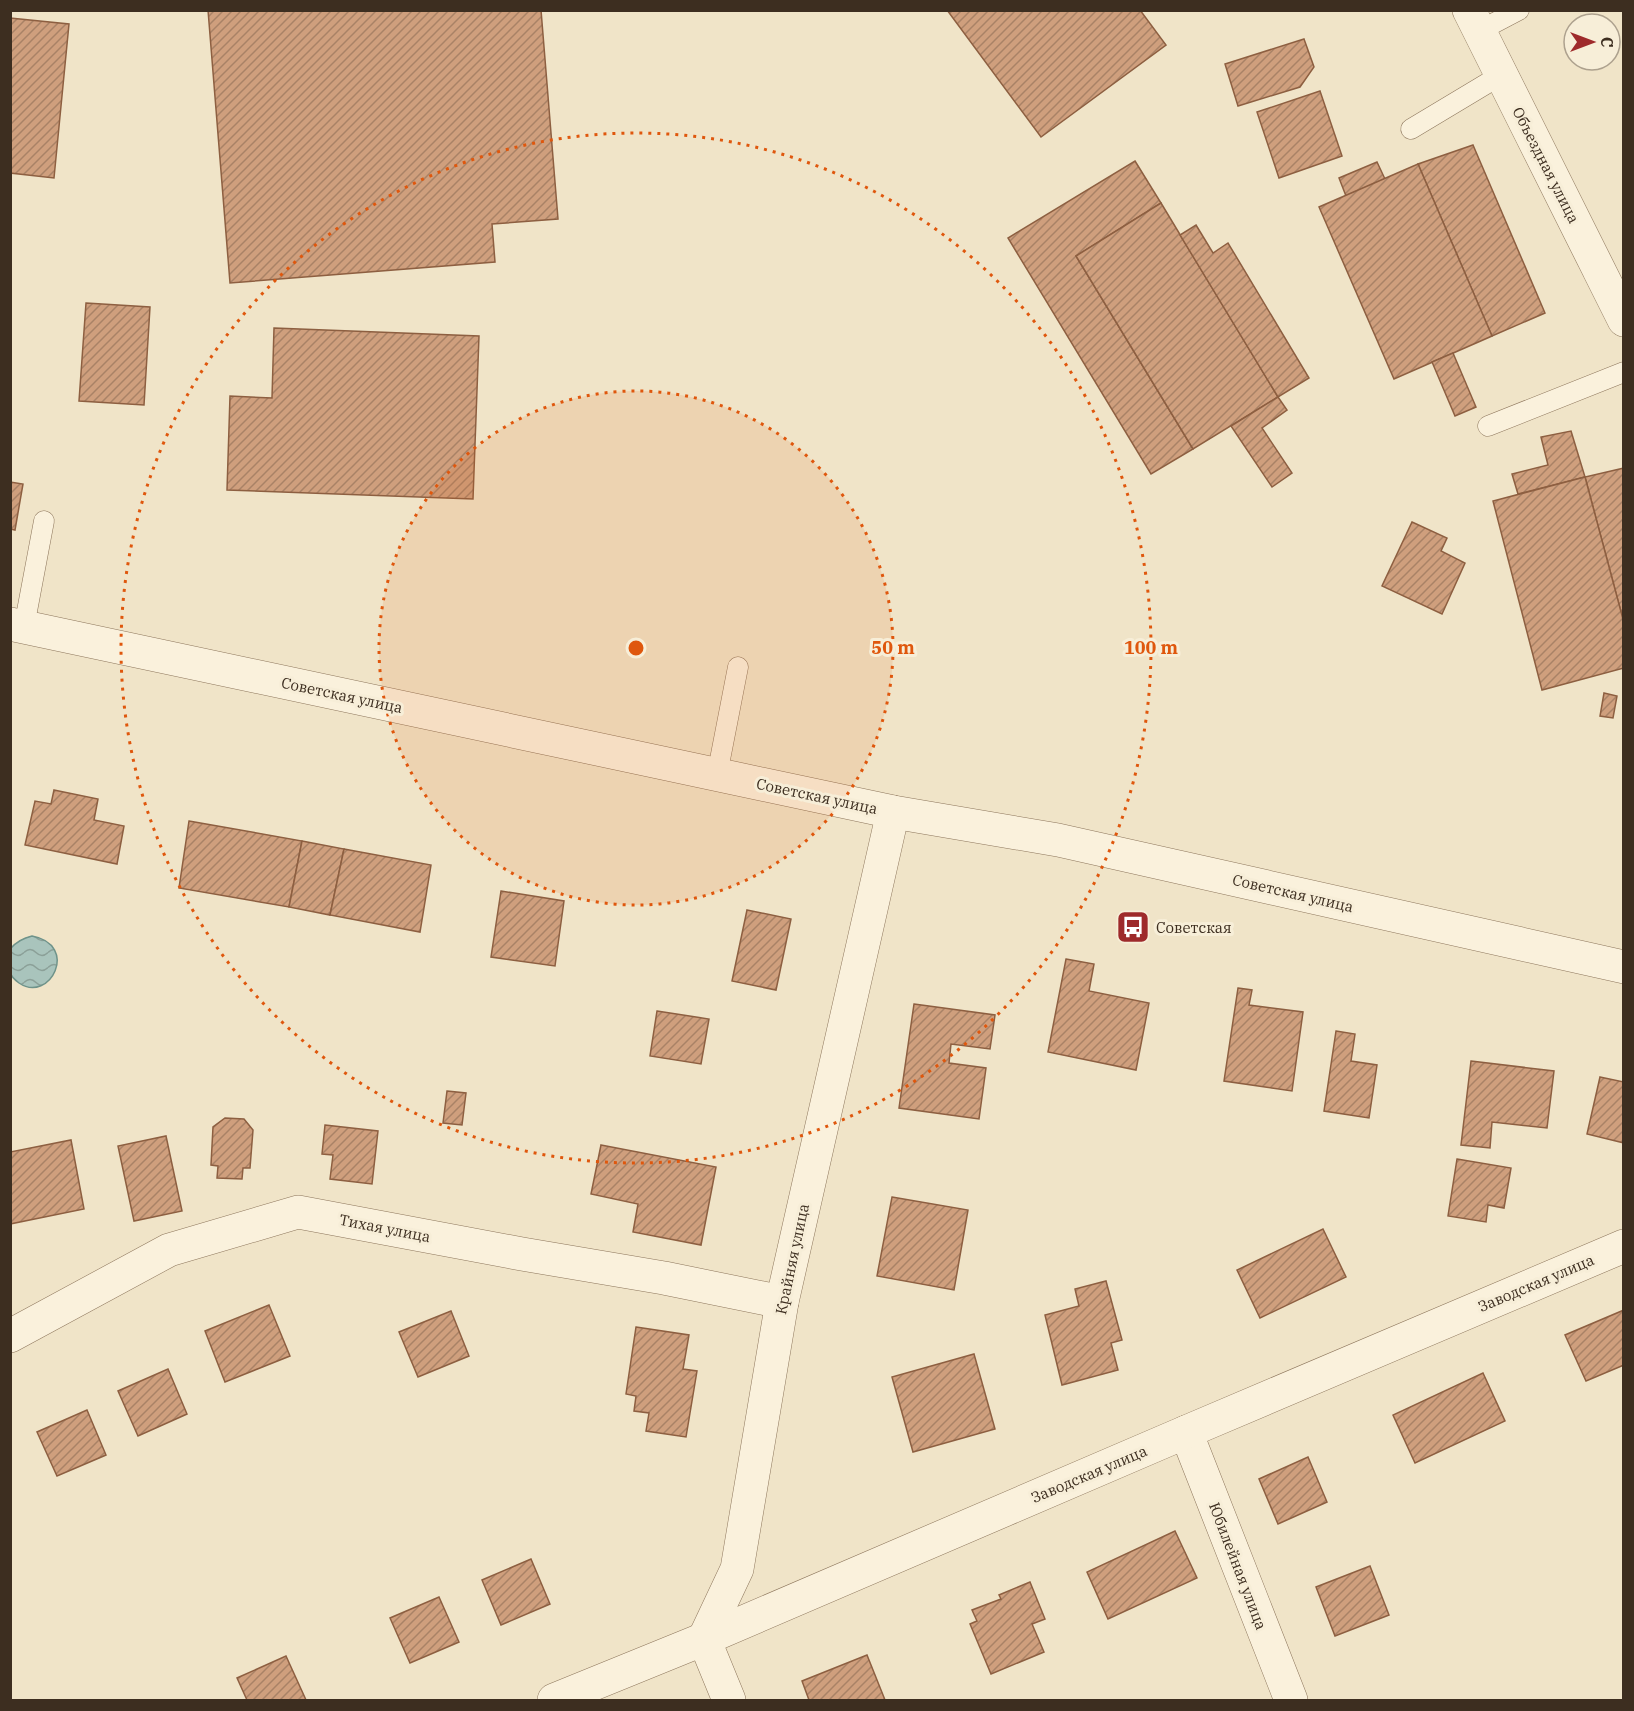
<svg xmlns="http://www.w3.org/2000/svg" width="1634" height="1711" font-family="'IBM Plex Serif',serif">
	<defs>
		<pattern id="water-waves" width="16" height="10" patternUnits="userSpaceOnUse" patternTransform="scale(1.5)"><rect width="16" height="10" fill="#a9c4bc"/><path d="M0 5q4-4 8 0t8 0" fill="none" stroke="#8ba098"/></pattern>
		<pattern id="building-hatch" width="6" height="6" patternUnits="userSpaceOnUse" patternTransform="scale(1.5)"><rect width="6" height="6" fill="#cf9f7d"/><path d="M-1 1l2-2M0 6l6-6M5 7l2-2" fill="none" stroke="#a98266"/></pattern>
	</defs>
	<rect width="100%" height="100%" fill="#f0e4c8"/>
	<path fill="url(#water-waves)" stroke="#6f938a" stroke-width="1.5" d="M32,936C80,945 50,1004 19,983C15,980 11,977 10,972C9,965 10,956 10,949C17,941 23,938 32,936Z"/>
	<g fill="url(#building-hatch)" stroke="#8d5f41" stroke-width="1.5">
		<polygon points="208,10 541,10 558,219 492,224 495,262 230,283"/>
		<polygon points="947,10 1140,10 1166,45 1041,137"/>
		<polygon points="10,18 69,24 54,178 10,173"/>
		<polygon points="1304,39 1314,67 1300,87 1238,106 1225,64"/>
		<polygon points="1320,91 1342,156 1279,178 1257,112"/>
		<polygon points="1473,145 1545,313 1492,336 1418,164"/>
		<polygon points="1135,161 1161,203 1076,256 1193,449 1151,474 1008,238"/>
		<polygon points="1377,162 1385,179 1346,196 1339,178"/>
		<polygon points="1418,164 1492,336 1394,379 1319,207"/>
		<polygon points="1161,203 1278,397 1193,449 1076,256"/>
		<polygon points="1196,225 1213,253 1228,243 1309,378 1278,397 1180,235"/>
		<polygon points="86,303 150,307 144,405 79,401"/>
		<polygon points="274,328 479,336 473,499 227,490 230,396 272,398"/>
		<polygon points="1453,353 1476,407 1455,416 1432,362"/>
		<polygon points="1278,397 1287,410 1262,428 1292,473 1272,487 1231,426"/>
		<polygon points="1571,431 1585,477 1518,494 1512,474 1548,465 1541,437"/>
		<polygon points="1624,468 1624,623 1585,477"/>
		<polygon points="1585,477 1624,623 1624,668 1542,690 1493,501"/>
		<polygon points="10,482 23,484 15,530 10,529"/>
		<polygon points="1412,522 1447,538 1441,551 1465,563 1442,614 1382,586"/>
		<polygon points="1604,693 1617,696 1613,718 1600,716"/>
		<polygon points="54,790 98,799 94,820 124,826 117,864 25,845 35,801 51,804"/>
		<polygon points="189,821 302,841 289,907 179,888"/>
		<polygon points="302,841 344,849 330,915 289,907"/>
		<polygon points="344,849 431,865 420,932 330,915"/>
		<polygon points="501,891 564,901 555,966 491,957"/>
		<polygon points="747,910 791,919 776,990 732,981"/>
		<polygon points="1066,959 1094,964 1089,991 1149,1003 1136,1070 1048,1052"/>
		<polygon points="1238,988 1252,990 1249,1005 1303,1012 1292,1091 1224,1081"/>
		<polygon points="914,1004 995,1015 990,1049 951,1044 949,1063 986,1068 979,1119 899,1108"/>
		<polygon points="657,1011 709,1019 701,1064 650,1056"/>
		<polygon points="1336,1031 1355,1034 1351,1061 1377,1065 1369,1118 1324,1111"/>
		<polygon points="1471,1061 1554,1071 1547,1128 1492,1122 1490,1148 1461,1145"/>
		<polygon points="1600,1077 1624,1082 1624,1143 1587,1134"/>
		<polygon points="447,1091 466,1093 462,1125 443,1123"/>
		<polygon points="225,1118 244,1119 253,1130 250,1168 243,1168 242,1179 217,1178 218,1166 211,1165 213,1127"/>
		<polygon points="325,1125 378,1131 372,1184 330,1179 333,1155 322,1154"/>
		<polygon points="166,1136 182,1211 134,1221 118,1146"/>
		<polygon points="71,1140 84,1209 10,1224 10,1152"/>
		<polygon points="601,1145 716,1167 701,1245 633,1232 638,1204 591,1194"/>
		<polygon points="1457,1159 1511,1168 1504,1208 1488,1205 1486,1222 1448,1216"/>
		<polygon points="892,1197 968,1210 954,1290 877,1276"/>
		<polygon points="1323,1229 1346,1277 1260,1318 1237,1270"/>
		<polygon points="1106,1281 1122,1340 1111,1343 1118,1370 1062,1385 1045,1315 1079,1306 1075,1289"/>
		<polygon points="269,1305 290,1356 225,1382 205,1331"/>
		<polygon points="1624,1310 1624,1365 1586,1381 1565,1335"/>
		<polygon points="451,1311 469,1356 418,1377 399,1332"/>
		<polygon points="636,1327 689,1335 683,1369 697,1371 686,1437 646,1431 649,1413 634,1411 636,1396 626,1394"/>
		<polygon points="974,1354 995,1429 913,1452 892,1377"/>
		<polygon points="168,1369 187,1414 138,1436 118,1391"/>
		<polygon points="1483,1373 1505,1421 1415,1463 1393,1415"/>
		<polygon points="87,1410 106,1455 57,1476 37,1432"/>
		<polygon points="1308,1457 1327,1502 1278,1524 1259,1479"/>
		<polygon points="1175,1531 1197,1578 1108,1619 1087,1572"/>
		<polygon points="531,1559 550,1604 501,1625 482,1580"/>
		<polygon points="1370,1566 1389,1615 1335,1636 1316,1587"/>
		<polygon points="1030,1582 1045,1619 1032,1624 1044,1652 991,1674 970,1624 977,1621 972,1610 1001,1599 999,1595"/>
		<polygon points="439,1597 459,1642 410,1663 390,1618"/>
		<polygon points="867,1655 885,1700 809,1700 802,1681"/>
		<polygon points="286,1656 306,1700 247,1700 237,1678"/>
	</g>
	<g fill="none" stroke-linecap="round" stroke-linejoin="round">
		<g stroke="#8d765c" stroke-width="21">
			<g id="service">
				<polyline points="1479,31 1519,10"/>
				<polyline points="1411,129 1501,75"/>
				<polyline points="1488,426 1624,372"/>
				<polyline points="24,627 44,521"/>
				<polyline points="717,775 738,667"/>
			</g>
		</g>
		<g stroke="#8d765c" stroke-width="34">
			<g id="minor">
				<polyline points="1469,10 1624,320"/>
				<polyline points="10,1336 169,1250 298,1212 522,1254 664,1278 782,1302"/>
				<polyline points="1186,1432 1291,1700"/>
				<polyline points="554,1700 704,1639 1186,1432 1624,1246"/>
				<polyline points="729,1700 704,1639 737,1569 782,1302 893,812"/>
			</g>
		</g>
		<g stroke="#8d765c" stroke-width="34">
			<polyline id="tertiary" points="10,624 893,812 1058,840 1624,967"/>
		</g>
		<use href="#service" stroke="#faf1dc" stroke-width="20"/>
		<use href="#minor" stroke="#faf1dc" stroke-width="33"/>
		<use href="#tertiary" stroke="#faf1dc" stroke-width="33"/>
	</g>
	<circle cx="636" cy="648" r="257" fill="#df570d" fill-opacity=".12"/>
	<g fill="none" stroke="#df570d" stroke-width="3" stroke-dasharray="3 6">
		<circle cx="636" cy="648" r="257"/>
		<circle cx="636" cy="648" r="515"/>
	</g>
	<defs>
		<g id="bus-square" transform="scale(1.725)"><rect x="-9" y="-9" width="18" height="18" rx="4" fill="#9e2a2b" stroke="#f7eed8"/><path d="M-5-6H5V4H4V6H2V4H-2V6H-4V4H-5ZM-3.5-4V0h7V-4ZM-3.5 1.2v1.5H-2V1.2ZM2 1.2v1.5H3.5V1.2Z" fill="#fff"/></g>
	</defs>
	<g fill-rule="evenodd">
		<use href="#bus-square" x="1133" y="927"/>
	</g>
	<g text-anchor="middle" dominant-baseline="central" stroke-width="6" stroke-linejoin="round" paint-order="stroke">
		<g font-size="15" fill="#3d2e20" stroke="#f7eed8">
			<text transform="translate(1546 165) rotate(63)">Объездная улица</text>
			<text transform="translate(342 695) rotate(12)">Советская улица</text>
			<text transform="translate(817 796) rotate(12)">Советская улица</text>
			<text transform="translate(1293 893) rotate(13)">Советская улица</text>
			<text transform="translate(385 1228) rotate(11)">Тихая улица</text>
			<text transform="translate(792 1259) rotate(-78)">Крайняя улица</text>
			<text transform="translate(1536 1283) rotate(-23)">Заводская улица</text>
			<text transform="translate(1089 1474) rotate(-23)">Заводская улица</text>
			<text transform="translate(1238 1566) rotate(69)">Юбилейная улица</text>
		</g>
		<g font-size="15" fill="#3d2e20" stroke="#f7eed8" text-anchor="start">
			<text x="1156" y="927">Советская</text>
		</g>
	</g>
	<circle cx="636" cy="648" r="9" fill="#df570d" stroke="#f7eed8" stroke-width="3"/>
	<g font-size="18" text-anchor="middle" font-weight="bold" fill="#df570d" stroke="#f7eed8" stroke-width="6" stroke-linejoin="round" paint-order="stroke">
		<text x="893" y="654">50 m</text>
		<text x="1151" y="654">100 m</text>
	</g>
	<rect width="1634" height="1711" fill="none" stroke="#3d2e20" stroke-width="24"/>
	<g transform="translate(1592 42) rotate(90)"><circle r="28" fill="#f7eed8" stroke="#ada18e" stroke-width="1.5"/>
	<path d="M0-4.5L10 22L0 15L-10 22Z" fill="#9e2a2b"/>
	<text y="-9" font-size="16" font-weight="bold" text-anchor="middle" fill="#3d2e20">С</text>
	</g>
</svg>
